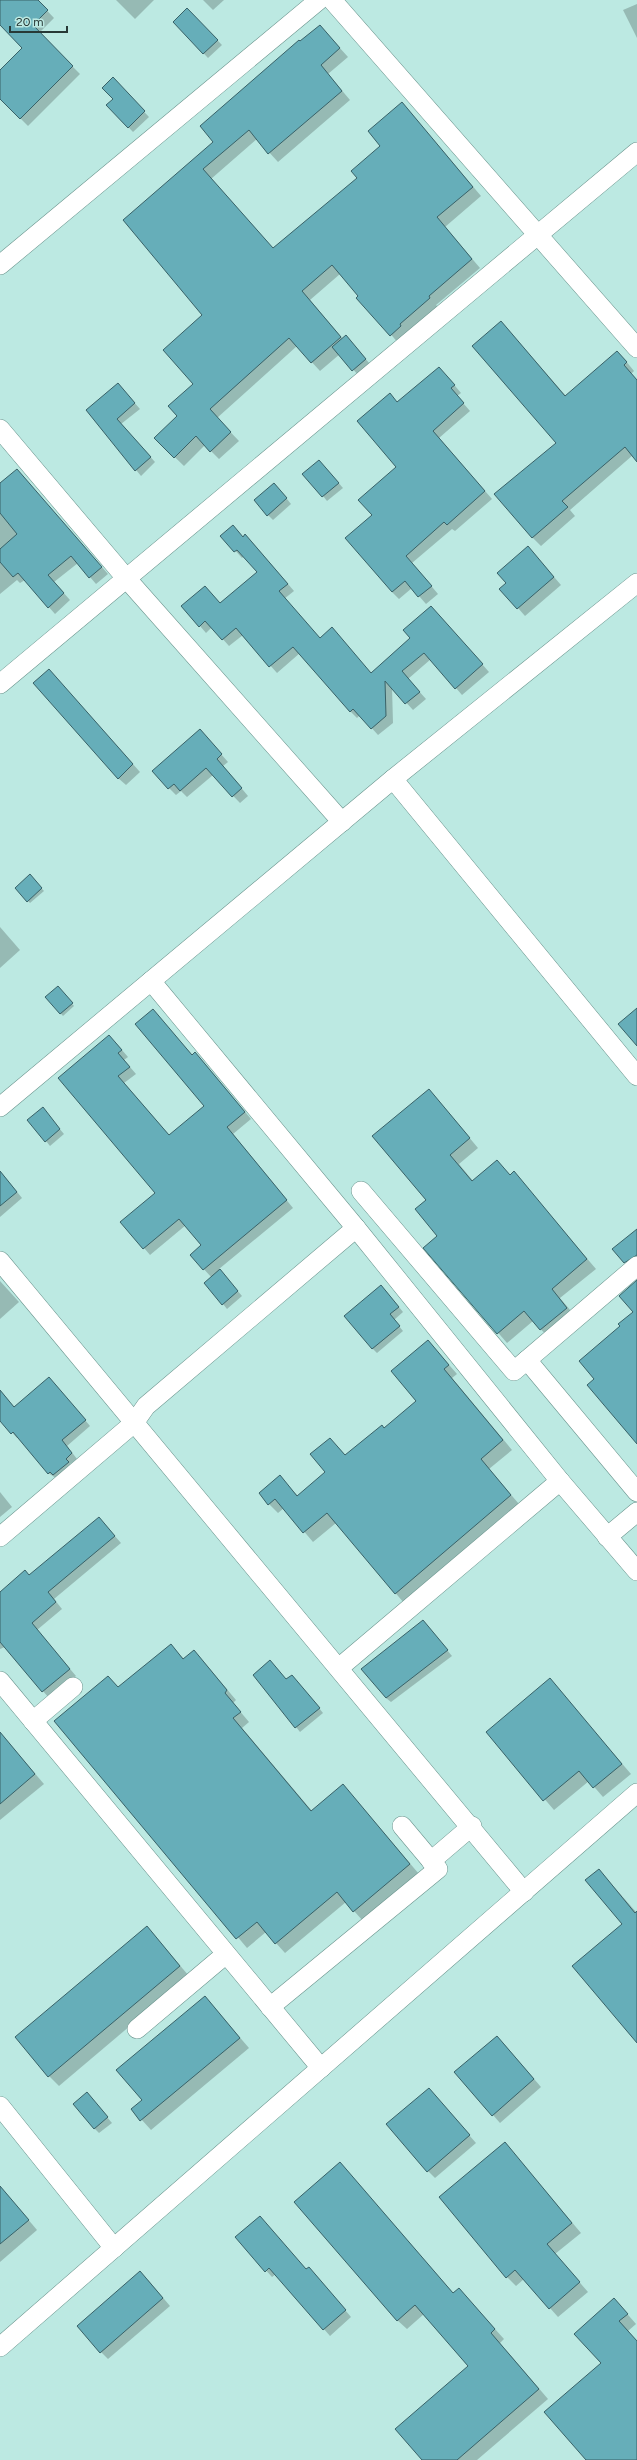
<svg xmlns="http://www.w3.org/2000/svg" width="637" height="2460" font-family="Figtree,sans-serif">
	<rect width="100%" height="100%" fill="#bce9e2"/>
	<g fill="#0003">
		<polygon points="0,0 37,0 54,18 39,33 80,74 28,126 0,98 0,71 23,48 0,24"/>
		<polygon points="116,0 154,0 135,19"/>
		<polygon points="203,0 224,0 213,10"/>
		<polygon points="637,4 637,38 623,10"/>
		<polygon points="187,9 222,45 208,58 174,22"/>
		<polygon points="320,26 348,57 328,74 350,100 278,162 257,139 211,179 273,249 358,178 410,112 481,196 445,227 480,268 436,305 438,307 399,344 340,274 310,300 343,339 351,342 370,364 358,375 340,354 320,371 297,346 217,418 239,441 219,459 205,445 184,466 155,438 178,416 194,384 203,315 124,220 214,142 300,43"/>
		<polygon points="113,79 149,117 133,132 108,106 114,99"/>
		<polygon points="509,331 566,396 625,360 634,371 631,374 637,380 637,460 633,455 570,510 575,516 541,546 532,537 558,443"/>
		<polygon points="446,375 461,393 457,396 470,411 439,438 492,499 455,531 452,529 412,563 438,594 426,604 412,588 399,599 392,592 373,515 398,467 398,403"/>
		<polygon points="118,384 140,409 121,424 155,462 141,476 87,410"/>
		<polygon points="324,466 343,488 327,501 323,496"/>
		<polygon points="23,477 108,574 96,584 78,563 54,582 70,600 55,614 25,580 20,583 17,580 0,594 0,484"/>
		<polygon points="279,489 291,504 273,520 268,515"/>
		<polygon points="222,536 243,538 252,542 294,591 284,599 320,639 371,673 438,614 489,672 462,695 431,659 408,679 426,699 413,710 392,687 393,723 378,735 360,715 357,718 350,711 300,653 277,673 243,635 229,646 212,627 206,633 200,626 205,587 221,604 258,572 244,556 242,558"/>
		<polygon points="535,555 561,585 525,616 518,608"/>
		<polygon points="56,678 140,772 126,785 118,778"/>
		<polygon points="206,737 228,762 223,766 248,796 240,803 213,775 187,797 181,791 176,795 169,788"/>
		<polygon points="30,876 44,891 30,903 16,888"/>
		<polygon points="0,927 20,950 0,968"/>
		<polygon points="58,987 74,1006 63,1016 46,997"/>
		<polygon points="153,1010 192,1055 195,1053 202,1060 251,1119 233,1134 293,1208 219,1269 242,1296 227,1309 223,1304 212,1278 191,1255 202,1245 186,1225 150,1255 122,1222 156,1193 60,1078 116,1043 128,1057 124,1060 136,1074 124,1083 170,1136 206,1106"/>
		<polygon points="438,1100 478,1148 459,1164 473,1181 511,1176 514,1173 596,1269 560,1298 576,1317 550,1339 533,1321 507,1343 425,1248 439,1236 427,1200"/>
		<polygon points="47,1114 64,1134 50,1146 46,1141"/>
		<polygon points="0,1171 22,1198 0,1217"/>
		<polygon points="0,1281 19,1302 0,1319"/>
		<polygon points="386,1291 403,1312 394,1320 403,1331 377,1353 372,1348"/>
		<polygon points="437,1351 457,1374 452,1378 512,1450 489,1469 519,1504 404,1603 336,1523 313,1542 284,1508 278,1513 269,1504 280,1477 298,1496 327,1472 330,1439 346,1456 385,1429 418,1402"/>
		<polygon points="55,1384 90,1426 67,1446 77,1459 70,1464 73,1467 59,1480 48,1473 18,1437 17,1438 0,1419 0,1390 15,1408"/>
		<polygon points="0,1492 12,1507 0,1517"/>
		<polygon points="99,1518 121,1543 54,1599 62,1609 37,1630 76,1676 49,1698 5,1647 0,1649 0,1618 30,1576"/>
		<polygon points="427,1626 452,1656 391,1702 386,1698"/>
		<polygon points="171,1646 184,1659 193,1651 203,1661 236,1700 233,1703 249,1722 242,1728 312,1811 343,1785 419,1874 363,1921 346,1902 285,1953 266,1932 247,1948 56,1721 108,1677 119,1688"/>
		<polygon points="255,1675 296,1680 323,1713 300,1732"/>
		<polygon points="550,1680 631,1774 603,1797 589,1781 554,1810 487,1732"/>
		<polygon points="0,1733 44,1784 0,1820"/>
		<polygon points="599,1870 637,1913 637,2042 623,1924"/>
		<polygon points="147,1927 189,1976 59,2086 49,2076"/>
		<polygon points="205,1997 249,2048 151,2130 132,2109 143,2100"/>
		<polygon points="504,2044 541,2087 500,2123 493,2115"/>
		<polygon points="429,2089 476,2143 435,2178 428,2171"/>
		<polygon points="92,2099 112,2123 99,2133 94,2128"/>
		<polygon points="505,2143 581,2233 555,2254 588,2292 558,2317 524,2279 516,2286 507,2277"/>
		<polygon points="340,2163 454,2294 459,2289 504,2339 500,2343 548,2399 477,2460 423,2460 469,2367 424,2314 407,2329 397,2320"/>
		<polygon points="0,2186 37,2230 0,2262"/>
		<polygon points="237,2238 315,2274 351,2317 330,2336 276,2274 272,2277"/>
		<polygon points="148,2280 170,2306 108,2359 101,2352"/>
		<polygon points="623,2309 636,2324 628,2331 637,2341 637,2460 587,2460 602,2363"/>
	</g>
	<g fill="#66aeb9" stroke="#396268">
		<polygon points="0,0 38,0 48,10 33,25 73,66 20,119 0,99 0,70 22,48 0,25"/>
		<polygon points="187,8 218,40 203,54 173,22"/>
		<polygon points="320,25 340,48 321,65 342,91 268,154 249,130 203,169 273,248 357,178 351,171 380,146 368,131 402,102 473,187 437,217 472,259 429,296 430,298 400,324 401,326 390,336 356,298 358,296 332,265 302,291 341,337 311,363 289,338 210,409 231,432 210,452 196,436 174,458 154,438 177,416 168,406 193,384 163,350 202,315 123,220 213,142 200,126 299,40 300,41"/>
		<polygon points="113,77 145,111 128,128 106,105 113,99 102,88"/>
		<polygon points="501,321 565,396 617,351 627,362 624,365 637,380 637,462 625,447 562,501 568,507 532,538 494,494 556,443 472,346"/>
		<polygon points="346,335 366,359 352,371 332,347"/>
		<polygon points="439,367 455,385 451,388 464,403 433,431 485,491 447,525 444,522 406,556 432,586 418,597 405,581 392,592 345,538 372,515 358,500 396,467 357,421 390,393 397,402"/>
		<polygon points="118,383 135,403 117,419 151,457 135,471 86,410"/>
		<polygon points="319,460 339,483 322,497 302,474"/>
		<polygon points="17,469 102,567 89,578 71,556 48,575 64,593 48,608 18,573 13,577 0,562 0,549 17,534 0,513 0,483"/>
		<polygon points="274,483 287,498 267,516 254,500"/>
		<polygon points="233,525 243,537 245,534 288,584 279,591 320,638 332,627 371,673 410,638 403,630 431,606 483,664 455,689 424,653 402,671 420,692 405,704 385,681 386,716 371,729 353,709 350,712 293,647 269,667 236,628 222,640 205,621 199,627 181,606 205,586 220,603 257,572 237,550 234,552 220,536"/>
		<polygon points="528,546 554,577 517,609 499,589 506,583 497,573"/>
		<polygon points="49,669 133,764 118,779 33,683"/>
		<polygon points="200,729 222,754 217,759 242,788 232,797 206,768 180,791 174,784 168,789 152,771"/>
		<polygon points="30,874 42,888 27,902 15,888"/>
		<polygon points="58,986 73,1003 60,1014 45,997"/>
		<polygon points="637,1008 637,1046 618,1024"/>
		<polygon points="153,1009 192,1055 195,1052 245,1112 227,1127 287,1200 203,1270 190,1255 201,1245 179,1219 143,1249 120,1222 155,1193 58,1078 109,1035 122,1050 118,1053 130,1067 118,1076 169,1135 204,1106 135,1024"/>
		<polygon points="429,1089 470,1138 450,1155 472,1181 497,1160 510,1175 514,1171 587,1259 552,1289 567,1308 540,1330 524,1311 497,1334 423,1248 437,1236 415,1209 426,1200 372,1136"/>
		<polygon points="43,1107 60,1129 45,1142 27,1120"/>
		<polygon points="0,1171 17,1192 0,1206"/>
		<polygon points="637,1229 637,1255 624,1263 612,1249"/>
		<polygon points="220,1269 238,1291 222,1305 204,1283"/>
		<polygon points="637,1280 637,1444 587,1385 594,1379 579,1361 620,1326 618,1324 633,1312 619,1296"/>
		<polygon points="381,1285 399,1307 390,1314 400,1326 372,1349 344,1316"/>
		<polygon points="428,1340 449,1365 444,1369 503,1440 481,1459 511,1495 395,1594 327,1513 303,1533 275,1499 268,1505 259,1493 280,1475 297,1496 325,1472 310,1454 330,1438 345,1455 382,1425 384,1428 416,1401 391,1371"/>
		<polygon points="49,1377 86,1420 62,1440 72,1453 66,1459 69,1462 53,1475 50,1472 48,1474 13,1432 11,1434 0,1421 0,1390 14,1407"/>
		<polygon points="99,1517 115,1536 48,1592 56,1602 32,1623 70,1669 42,1692 0,1642 0,1592 25,1570 29,1575"/>
		<polygon points="423,1620 448,1650 386,1698 361,1669"/>
		<polygon points="171,1644 183,1659 194,1650 227,1690 225,1693 241,1712 233,1718 311,1811 343,1784 410,1864 353,1912 337,1892 275,1944 257,1922 236,1939 54,1721 108,1676 118,1687"/>
		<polygon points="270,1660 286,1679 292,1675 320,1708 295,1728 253,1675"/>
		<polygon points="550,1678 622,1764 593,1788 579,1771 543,1801 486,1732"/>
		<polygon points="0,1732 35,1774 0,1804"/>
		<polygon points="599,1869 635,1913 637,1911 637,2043 572,1966 622,1924 585,1880"/>
		<polygon points="147,1926 180,1966 48,2077 15,2037"/>
		<polygon points="205,1996 240,2038 140,2121 131,2109 142,2100 116,2070"/>
		<polygon points="497,2036 534,2079 492,2116 454,2072"/>
		<polygon points="429,2088 470,2135 427,2172 386,2124"/>
		<polygon points="87,2092 108,2117 94,2129 73,2104"/>
		<polygon points="505,2142 572,2223 547,2244 580,2282 549,2309 515,2270 506,2278 439,2197"/>
		<polygon points="340,2162 453,2293 459,2288 495,2329 491,2333 539,2389 457,2460 422,2460 395,2429 468,2366 415,2305 397,2321 294,2202"/>
		<polygon points="0,2186 29,2220 0,2244"/>
		<polygon points="260,2216 306,2269 309,2267 346,2310 323,2330 269,2268 265,2272 235,2237"/>
		<polygon points="140,2271 163,2298 100,2353 77,2326"/>
		<polygon points="614,2298 628,2314 619,2321 637,2341 637,2460 586,2460 544,2412 601,2363 574,2334"/>
	</g>
	<g fill="none" stroke-linecap="round" stroke-linejoin="round">
		<g stroke="#6a948d" stroke-width="20">
			<g id="minor">
				<polyline points="332,0 637,348"/>
				<polyline points="0,265 319,0"/>
				<polyline points="0,429 126,578 342,822"/>
				<polyline points="0,684 637,152"/>
				<polyline points="393,779 637,1076"/>
				<polyline points="151,981 356,1228 560,1481 637,1571"/>
				<polyline points="0,1107 393,779 637,583"/>
				<polyline points="361,1191 514,1371 637,1266"/>
				<polyline points="0,1261 524,1892"/>
				<polyline points="527,1360 637,1492"/>
				<polyline points="0,1537 134,1423 146,1406 356,1228"/>
				<polyline points="607,1537 637,1512"/>
				<polyline points="340,1667 560,1481"/>
				<polyline points="0,1681 321,2068"/>
				<polyline points="33,1721 73,1687"/>
				<polyline points="431,1861 472,1826"/>
				<polyline points="270,2007 438,1869 402,1826"/>
				<polyline points="137,2029 226,1954"/>
				<polyline points="0,2106 114,2248"/>
				<polyline points="0,2347 637,1793"/>
			</g>
		</g>
		<use href="#minor" stroke="#fff" stroke-width="19"/>
	</g>
	<path d="M10 26v6h57v-6" fill="none" stroke="#273936" stroke-width="2"/>
	<text x="16" y="26" font-size="12" fill="#273936" stroke="#bce9e2" stroke-width="3" paint-order="stroke">20 m</text>
</svg>
